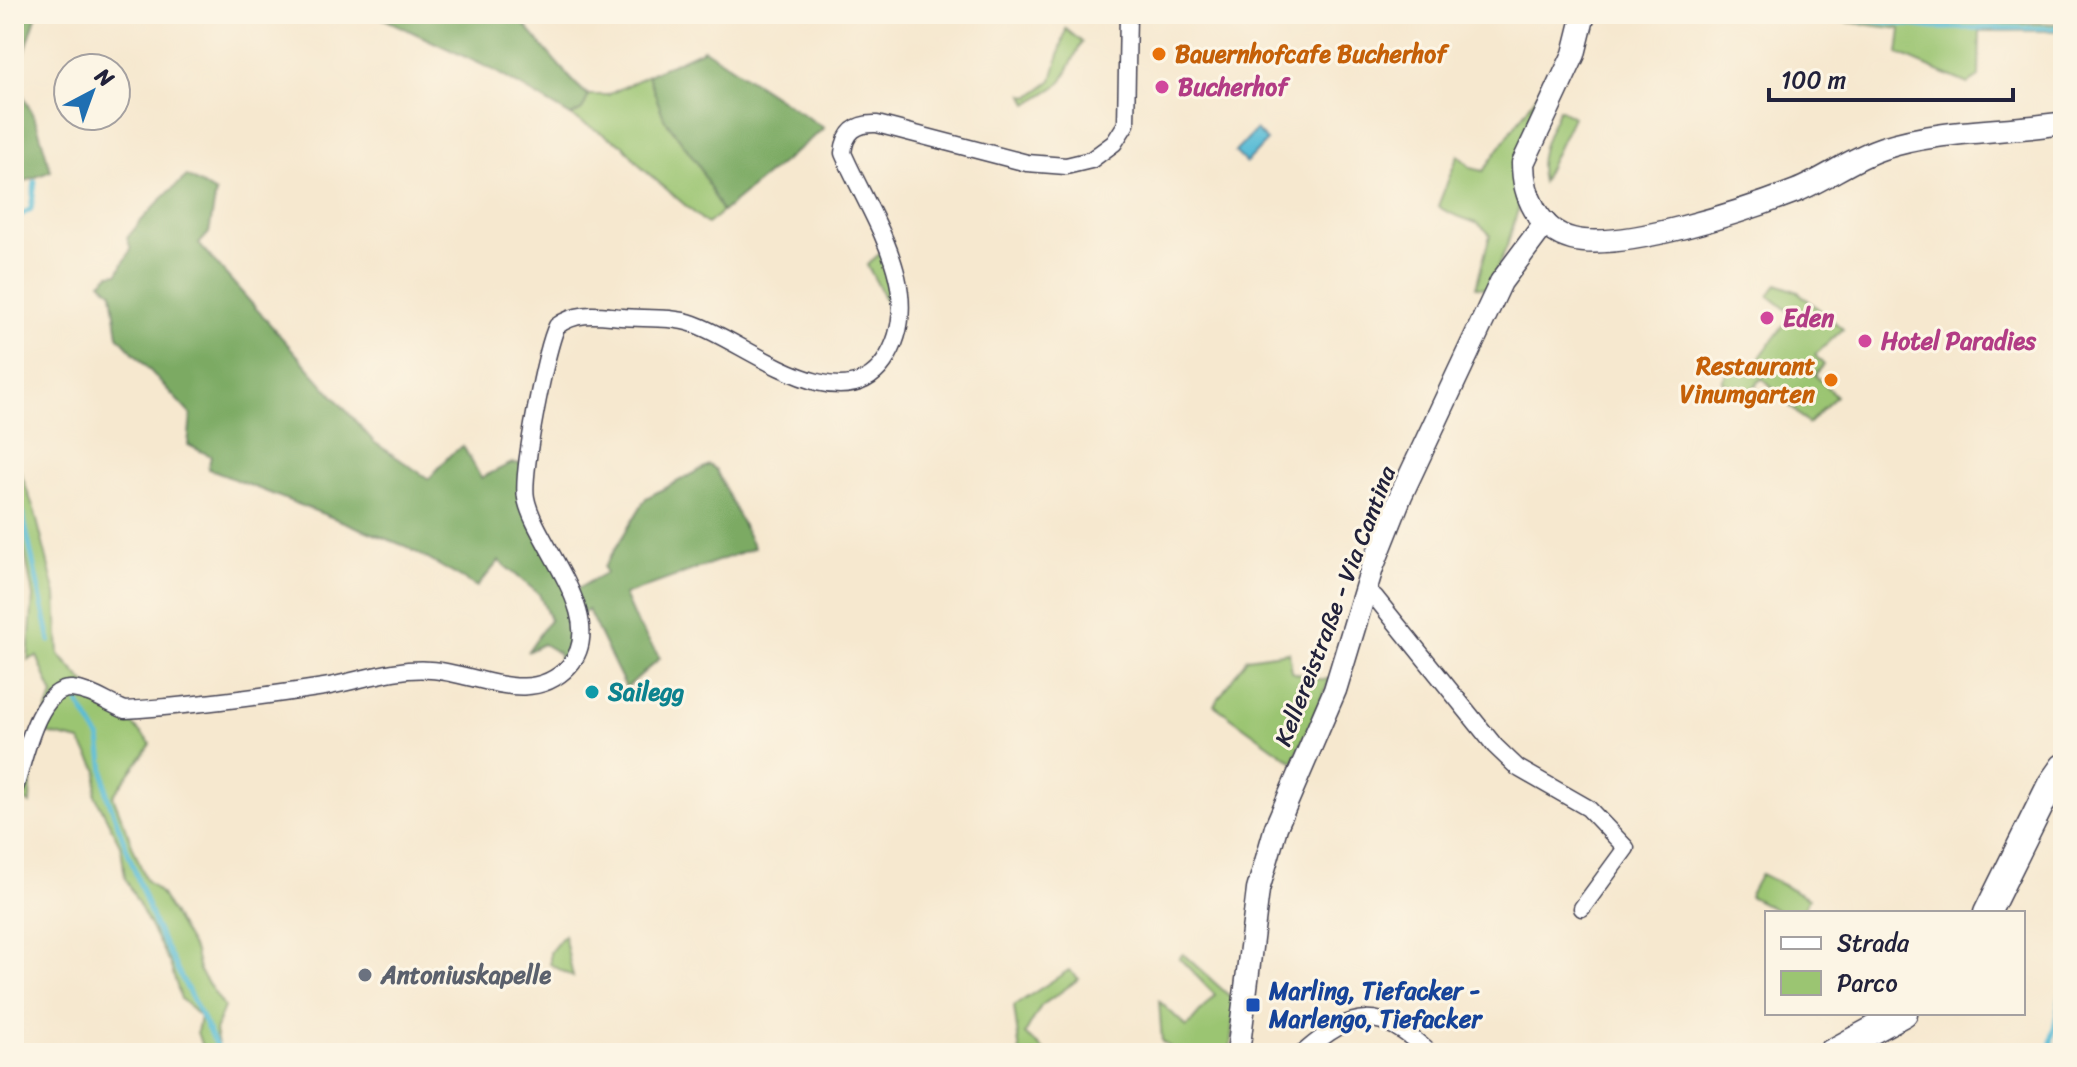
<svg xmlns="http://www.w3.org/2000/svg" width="2077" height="1067" font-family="Sriracha,sans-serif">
	<rect width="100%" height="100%" fill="#fcf5e5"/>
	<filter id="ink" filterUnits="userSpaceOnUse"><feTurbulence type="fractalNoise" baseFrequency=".0125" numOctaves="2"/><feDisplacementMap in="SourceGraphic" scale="16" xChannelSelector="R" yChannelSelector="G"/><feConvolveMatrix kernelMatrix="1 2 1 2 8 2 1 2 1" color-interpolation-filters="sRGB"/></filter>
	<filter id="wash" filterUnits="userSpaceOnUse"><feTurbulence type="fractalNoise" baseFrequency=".006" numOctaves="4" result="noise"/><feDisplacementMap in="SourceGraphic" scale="32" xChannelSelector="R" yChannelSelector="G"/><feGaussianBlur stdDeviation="1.8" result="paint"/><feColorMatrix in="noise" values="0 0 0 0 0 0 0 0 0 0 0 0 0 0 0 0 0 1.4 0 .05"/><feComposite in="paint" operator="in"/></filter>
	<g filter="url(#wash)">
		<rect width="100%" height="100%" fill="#f6e8cf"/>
		<g fill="#9bc572" stroke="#5e7456" stroke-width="2">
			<polygon points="1783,14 1932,14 1992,22 2063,24 2063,31 1980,31 1979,77 1968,84 1898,54 1901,29"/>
			<polygon points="1066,29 1082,42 1061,83 1028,104 1024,95 1030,97 1052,80"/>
			<polygon points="648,75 664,118 698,164 722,212 707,224 642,168 623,145 571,116 582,110 589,95 608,95"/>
			<path d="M1546,82L1550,84L1514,159V185L1519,206L1507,246L1488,289L1476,287L1490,235C1477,217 1455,220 1438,206L1458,155L1471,168L1483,171Z"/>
			<path d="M1559,109L1573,117L1542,182C1535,155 1548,133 1559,109Z"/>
			<path d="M886,248L898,311L885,347C894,308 885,298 867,265Z"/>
			<polygon points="1777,284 1798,292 1843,329 1815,355 1824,365 1815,375 1836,396 1808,424 1762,378 1745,397 1722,381 1734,362 1749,372 1792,314 1769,296"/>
			<polygon points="14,454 35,512 56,595 59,655 97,696 126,717 151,744 113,796 146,880 160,893 195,952 199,970 224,1007 215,1031 220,1053 203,1050 197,1032 200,1017 181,999 170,964 125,878 121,847 95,795 98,771 80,741 42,732 31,780 30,804 14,791 53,695 37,656 28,660 33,596 20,526"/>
			<polygon points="1289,652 1292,672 1313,679 1330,679 1293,762 1214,705 1247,658"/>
			<polygon points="1761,874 1809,898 1802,913 1782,913 1749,896"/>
			<polygon points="564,935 573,977 550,964 550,952"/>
			<polygon points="1183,954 1235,1001 1230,1053 1180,1053 1162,1042 1159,1001 1187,1027 1215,995 1179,958"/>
			<polygon points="1069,970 1079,979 1041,1006 1025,1034 1047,1053 1020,1053 1014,1006"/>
		</g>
		<g fill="#7caa64" stroke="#4f6650" stroke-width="2">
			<polygon points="14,14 37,14 16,80 37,124 51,171 14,186"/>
			<path d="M374,14H515C530,30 575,88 589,95L582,110L571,116L491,69Z"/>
			<polygon points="704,49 824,128 722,212 698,164 664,118 648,75"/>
			<path d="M187,176L216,193L209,233L199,244L374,442L429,479L450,455L463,446L481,478L512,463L529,464L525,485L571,592L606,573L604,567L646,498L709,465L716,470L754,548L624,595L635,620L660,658L626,688L588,610L579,617L580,630L563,671L558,653L543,644L527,652L550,619L539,594L499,561L477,587L405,546L208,469L211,456L188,445L191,415L118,336L112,292L101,282L110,274L118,273L131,249L127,238C145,215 164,195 187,176Z"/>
		</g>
		<polygon fill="#58bcd6" stroke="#3d6f88" stroke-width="2" points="1256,130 1267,141 1246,163 1235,152"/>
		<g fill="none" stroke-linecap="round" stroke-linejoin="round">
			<g stroke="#58bcd6" stroke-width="5">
				<polyline points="1813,14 1934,28 2063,28"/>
				<polyline points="14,219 31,209 35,182"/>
				<polyline points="14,473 50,641"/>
				<polyline points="79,704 100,739 107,795 155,926 220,1053"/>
				<polyline points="2049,1053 2063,983"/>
			</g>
		</g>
	</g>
	<g filter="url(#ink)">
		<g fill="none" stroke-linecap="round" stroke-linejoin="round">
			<g stroke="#424051" stroke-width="19">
				<g id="street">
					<polyline points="1364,590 1375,597 1495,746 1518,768 1588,808 1626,848 1582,908"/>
					<path d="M14,791C23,765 37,686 72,689C92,691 107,703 125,710C191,706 258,697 324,687C359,681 395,667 431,670C477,673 531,708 569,666C611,619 534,543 526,498C521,474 546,348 557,326C577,311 598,315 621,317C644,319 671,316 694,324C744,341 840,425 884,362C930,295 870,216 843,153C845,132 856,123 877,124L1027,163L1066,166L1091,160L1114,143L1126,124L1128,14"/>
					<path d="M1303,1053C1355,1008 1379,1007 1430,1053"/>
				</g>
			</g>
			<g stroke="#424051" stroke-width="25">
				<g id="secondary">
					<path d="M1584,14L1574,54L1523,163C1523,195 1538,230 1572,239C1621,252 1747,210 1796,191C1826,179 1852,158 1883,148C1941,129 2003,133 2063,123"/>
					<polyline points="1238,1053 1258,890 1276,827 1335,690 1372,568 1401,495 1501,282 1545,223"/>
				</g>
			</g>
			<g stroke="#424051" stroke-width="29">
				<g id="primary">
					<polyline points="1987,913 2051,784 2063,767"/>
					<polyline points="1831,1053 1904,1013"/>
				</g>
			</g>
			<use href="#street" stroke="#fff" stroke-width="16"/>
			<use href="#secondary" stroke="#fff" stroke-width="22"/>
			<use href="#primary" stroke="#fff" stroke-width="26"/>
		</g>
	</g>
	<g fill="#e8710a" stroke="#fcf5e5" stroke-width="3">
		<circle cx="1159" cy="54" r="8"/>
		<circle cx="1831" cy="380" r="8"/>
	</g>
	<g fill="#d1479c" stroke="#fcf5e5" stroke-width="3">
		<circle cx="1162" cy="87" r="8"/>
		<circle cx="1767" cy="318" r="8"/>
		<circle cx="1865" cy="341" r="8"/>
	</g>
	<circle fill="#0f9aa8" stroke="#fcf5e5" stroke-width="3" cx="592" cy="692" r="8"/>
	<circle fill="#6b7280" stroke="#fcf5e5" stroke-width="3" cx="365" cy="975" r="8"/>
	<rect fill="#1a4fb4" stroke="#fcf5e5" stroke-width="3" x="1245" y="997" width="16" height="16" rx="4"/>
	<g text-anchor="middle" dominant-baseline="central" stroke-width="6" stroke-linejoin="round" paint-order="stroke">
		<g font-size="24" font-weight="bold" fill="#c56008" stroke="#fcf5e5" text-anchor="start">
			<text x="1175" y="54">Bauernhofcafe Bucherhof</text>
			<text x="1815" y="366" text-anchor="end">Restaurant<tspan x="1815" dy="28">Vinumgarten</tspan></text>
		</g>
		<g font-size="24" font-weight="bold" fill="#b23c85" stroke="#fcf5e5" text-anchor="start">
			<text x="1178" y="87">Bucherhof</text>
			<text x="1783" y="318">Eden</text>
			<text x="1881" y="341">Hotel Paradies</text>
		</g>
		<g font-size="24" fill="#22223b" stroke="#fcf5e5">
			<text transform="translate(1335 606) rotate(-69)">Kellereistraße - Via Cantina</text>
		</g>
		<g font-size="24" font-weight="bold" fill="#0d838f" stroke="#fcf5e5" text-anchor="start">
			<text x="608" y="692">Sailegg</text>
		</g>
		<g font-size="24" font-weight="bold" fill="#5b616d" stroke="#fcf5e5" text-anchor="start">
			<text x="381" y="975">Antoniuskapelle</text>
		</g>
		<g font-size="24" font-weight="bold" fill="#164399" stroke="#fcf5e5" text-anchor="start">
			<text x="1269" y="991">Marling, Tiefacker -<tspan x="1269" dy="28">Marlengo, Tiefacker</tspan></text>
		</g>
	</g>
	<rect width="2077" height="1067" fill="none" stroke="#fcf5e5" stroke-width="48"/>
	<rect x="1765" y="911" width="260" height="104" fill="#fcf5e5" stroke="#a5a1a1" stroke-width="2"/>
	<rect x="1781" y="937" width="40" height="12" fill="#ffffff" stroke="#a5a1a1" stroke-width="2"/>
	<text x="1837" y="951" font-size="24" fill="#22223b">Strada</text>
	<rect x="1781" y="971" width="40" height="24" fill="#9bc572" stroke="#a5a1a1" stroke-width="2"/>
	<text x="1837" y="991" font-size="24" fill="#22223b">Parco</text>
	<g transform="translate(92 92) rotate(41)"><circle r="38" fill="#fcf5e5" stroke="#a5a1a1" stroke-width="2"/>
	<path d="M0-6L14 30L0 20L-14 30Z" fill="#1f6fb2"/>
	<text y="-12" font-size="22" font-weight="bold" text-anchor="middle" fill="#22223b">N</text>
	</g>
	<path d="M1769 88v12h244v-12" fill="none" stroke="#22223b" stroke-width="4"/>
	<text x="1781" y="88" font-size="24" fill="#22223b" stroke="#fcf5e5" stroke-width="6" paint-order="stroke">100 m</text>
</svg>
